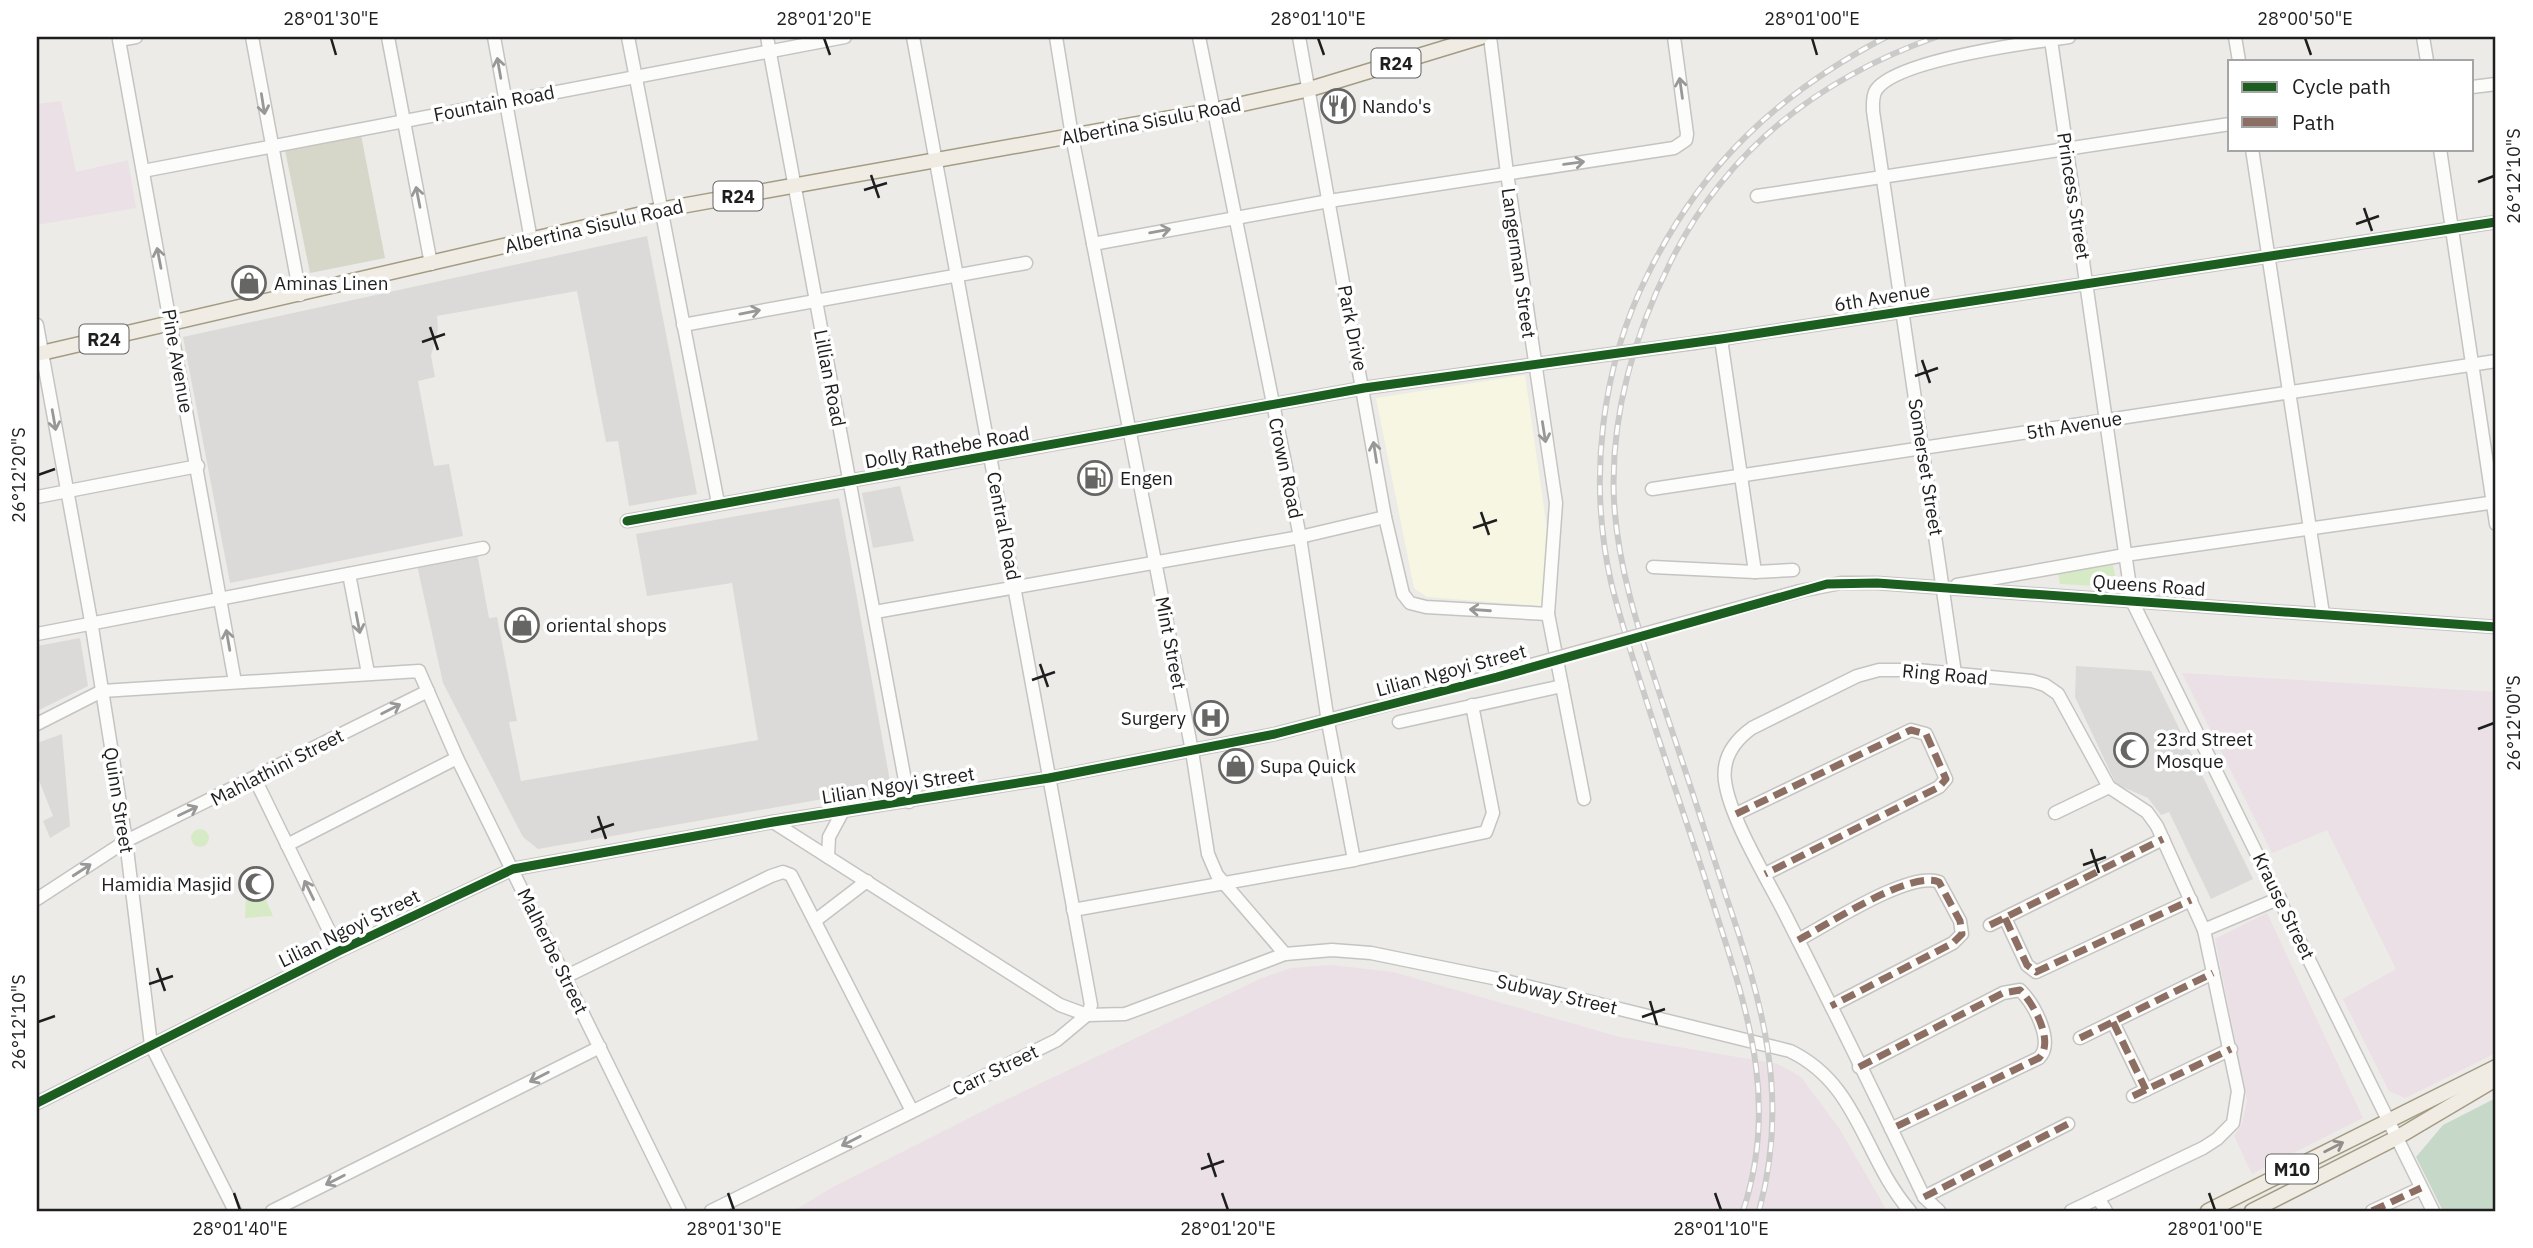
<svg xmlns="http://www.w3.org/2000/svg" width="2533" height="1248" font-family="'IBM Plex Sans',sans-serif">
	<rect width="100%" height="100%" fill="#edebe7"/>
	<g fill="#eae0e5">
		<polygon points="61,101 76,172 128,160 136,208 37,225 37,104"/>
		<polygon points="2182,673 2496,692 2496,1053 2405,1098 2389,1091 2343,999 2396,969 2327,830 2272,853"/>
		<polygon points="2267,913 2363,1118 2252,1174 2234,1136 2242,1124 2247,1101 2215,939"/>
		<polygon points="1331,965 1393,972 1620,1037 1778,1064 1801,1077 1839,1128 1887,1211 793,1211 833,1187 991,1107 1262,978 1291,968"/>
	</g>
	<polygon fill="#f6f6e2" points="1525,375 1548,536 1541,606 1427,597 1414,588 1376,398"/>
	<g fill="#dbdad8">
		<polygon points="647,236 697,494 629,506 618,441 606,442 577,291 437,316 438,329 431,356 435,377 418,381 434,466 449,464 463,536 230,583 183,337"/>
		<polygon points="900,486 914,541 873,548 862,493"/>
		<polygon points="839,498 891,787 538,849 523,837 443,683 417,565 477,553 489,618 497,617 517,721 509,722 521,781 758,740 732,583 647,596 636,534"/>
		<polygon points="80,638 88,686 37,711 37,646"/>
		<polygon points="2076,666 2151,671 2253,879 2211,899 2169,812 2161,815 2148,798 2116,784 2075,697"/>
		<polygon points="62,734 70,826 50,838 43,821 53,816 37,775 37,743"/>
	</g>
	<polygon fill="#d6d6c9" points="361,135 385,258 310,273 285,150"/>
	<g fill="#d7eac6">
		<polygon points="2113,565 2117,585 2114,587 2060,584 2058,572"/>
		<circle cx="200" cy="838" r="9"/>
		<polygon points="246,895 264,895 273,916 245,918"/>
	</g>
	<polygon fill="#c6d8c7" points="2496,1098 2496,1211 2443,1211 2416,1157 2443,1125"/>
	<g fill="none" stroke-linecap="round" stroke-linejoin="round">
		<g stroke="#c5c4c3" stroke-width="15">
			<g id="minor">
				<polyline points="136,37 119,40 235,682"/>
				<polyline points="252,37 300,295"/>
				<polyline points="388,37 431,264"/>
				<polyline points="494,37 531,240"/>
				<polyline points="628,37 718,503"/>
				<polyline points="767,37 909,802"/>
				<polyline points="1056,37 1072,136 1192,751 1208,854 1217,875 1285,954"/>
				<polyline points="1199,37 1300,537 1328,722 1354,860"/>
				<polyline points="1299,37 1385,517 1403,594 1410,603 1426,607 1548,614"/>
				<polyline points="1490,37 1507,173 1556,503 1548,614 1584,799"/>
				<polyline points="2235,37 2239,61"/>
				<polyline points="2423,37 2427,61"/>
				<polyline points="2051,40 2132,601 2433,1211"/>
				<polyline points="2472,87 2496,84"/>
				<polyline points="2252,149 2323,614"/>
				<polyline points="2440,149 2496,524"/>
				<polyline points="143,171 845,37"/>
				<polyline points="1757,196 2230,124"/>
				<polyline points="1093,244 1329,201 1674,148 1686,140 1687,134 1674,37"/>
				<polyline points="37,325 91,621 126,841 151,1045 235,1211"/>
				<polyline points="683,325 1026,263"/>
				<polyline points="1721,339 1755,572"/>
				<polyline points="1694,343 2496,222"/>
				<polyline points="1652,489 2496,361"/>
				<polyline points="37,497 198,466"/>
				<polyline points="627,521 1364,388 1559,361"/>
				<polyline points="1653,567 1755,572 1793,570"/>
				<polyline points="349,574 368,673"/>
				<polyline points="1957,585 2125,555 2496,502"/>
				<polyline points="1800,591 1841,583 1877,583 2496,627"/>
				<polyline points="875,612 1300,537 1385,517"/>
				<polyline points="37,634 483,548"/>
				<path d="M1955,673L1873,111C1873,104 1872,97 1876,90C1896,60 2032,42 2069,37"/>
				<polyline points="1399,722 1562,686"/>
				<polyline points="37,724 102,691 419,671 457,758 680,1211"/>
				<polyline points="255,779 339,951"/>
				<polyline points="2055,813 2109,787"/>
				<polyline points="1736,814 1911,730 1926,734 1946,779 1939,787 1765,874"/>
				<path d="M773,822L1060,1005L1087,1015L1125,1014L1285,954L1332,950L1371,953L1498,979L1790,1051C1859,1084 1863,1157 1910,1211"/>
				<polyline points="287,845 457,758"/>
				<polyline points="828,857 829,837 843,811"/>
				<polyline points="37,899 126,841 428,691"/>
				<polyline points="1073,910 1354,860 1486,832 1493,813 1472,705"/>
				<polyline points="2005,918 2027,965 2036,972 2191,900"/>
				<polyline points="816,920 867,881"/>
				<polyline points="1990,925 2163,839"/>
				<polyline points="2204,930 2280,898"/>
				<path d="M1798,940C1827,925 1910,870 1939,882L1960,921L1962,934L1953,943L1831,1006"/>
				<polyline points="565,977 771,876 783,872 791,875 912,1111"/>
				<polyline points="2113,1022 2146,1090"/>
				<polyline points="2080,1038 2213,973"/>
				<path d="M1859,1067L2003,993L2020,990C2034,1004 2055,1042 2039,1058L1891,1129"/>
				<polyline points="2133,1096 2231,1049"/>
				<polyline points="37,1103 339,951 513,869 773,822 1049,778 1275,734 1401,701"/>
				<polyline points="1924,1197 2068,1124"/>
				<polyline points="2098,1198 2106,1211"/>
				<polyline points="272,1211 600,1047"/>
				<polyline points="711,1211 1057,1040 1087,1015 1091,1005 913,37"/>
				<path d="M1939,1211L1924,1197C1879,1103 1833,1009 1786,916C1768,880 1730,819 1725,781C1722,758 1734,741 1752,728L1857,676L1879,670H1917L2032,681L2045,685L2058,694L2109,787L2147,812L2157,826L2204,930L2238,1091L2233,1123L2217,1139L2203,1148L2071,1211"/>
				<polyline points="2372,1211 2421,1188"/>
			</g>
		</g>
		<g stroke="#a39b83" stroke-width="17">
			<g id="major">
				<polyline points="37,354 659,210 1215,110 1310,89 1481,37"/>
				<polyline points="2208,1211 2496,1067"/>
				<polyline points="2252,1211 2398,1137 2496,1079"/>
			</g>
		</g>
		<use href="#minor" stroke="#fcfcfb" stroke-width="12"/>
		<use href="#major" stroke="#f0ece4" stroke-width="14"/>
		<g stroke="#cacac9" stroke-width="6">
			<g id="rail">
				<path d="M1743,1211C1777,1108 1751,1021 1719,922C1697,852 1673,784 1651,715C1637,671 1622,627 1611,582C1588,480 1601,367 1648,274C1702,164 1779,93 1886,37"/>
				<path d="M1759,1211C1790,1098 1763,1004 1726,896C1706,834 1686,772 1665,710C1643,643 1618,573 1614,501C1610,418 1634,335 1671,261C1727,149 1820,78 1936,37"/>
			</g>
		</g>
		<use href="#rail" stroke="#fff" stroke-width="3.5" stroke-dasharray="10" stroke-linecap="butt"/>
		<g stroke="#c5c4c3" stroke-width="15" stroke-linecap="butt">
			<g id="minor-bridge">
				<polyline points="1559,361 1694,343"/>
				<polyline points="1401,701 1800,591"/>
			</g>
		</g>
		<use href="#minor-bridge" stroke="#fcfcfb" stroke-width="12"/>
		<g stroke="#8d6e63" stroke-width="7" stroke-dasharray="14 7" stroke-linecap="butt">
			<polyline points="1736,814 1911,730 1926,734 1946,779 1939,787 1765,874"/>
			<polyline points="2005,918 2027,965 2036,972 2191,900"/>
			<polyline points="1990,925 2163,839"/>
			<path d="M1798,940C1827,925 1910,870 1939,882L1960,921L1962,934L1953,943L1831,1006"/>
			<polyline points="2113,1022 2146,1090"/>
			<polyline points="2080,1038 2213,973"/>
			<path d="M1859,1067L2003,993L2020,990C2034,1004 2055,1042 2039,1058L1891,1129"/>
			<polyline points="2133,1096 2231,1049"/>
			<polyline points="1924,1197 2068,1124"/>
			<polyline points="2372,1211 2421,1188"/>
		</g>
		<g stroke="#fff" stroke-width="13">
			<g id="cycleway">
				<polyline points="627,521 1364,388 1721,339 2496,222"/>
				<polyline points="37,1103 339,951 513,869 773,822 1049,778 1275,734 1497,677 1827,584 1877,583 2496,627"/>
			</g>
		</g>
		<use href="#cycleway" stroke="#1b5e20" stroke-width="9"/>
	</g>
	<defs><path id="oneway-shaft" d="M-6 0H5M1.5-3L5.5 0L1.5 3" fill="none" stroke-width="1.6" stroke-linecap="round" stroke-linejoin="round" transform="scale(1.75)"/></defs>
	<g stroke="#989898">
		<use href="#oneway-shaft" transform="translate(499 68) rotate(-100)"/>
		<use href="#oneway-shaft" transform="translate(1681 88) rotate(-98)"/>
		<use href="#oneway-shaft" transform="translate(263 104) rotate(81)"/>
		<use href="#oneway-shaft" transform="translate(1574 163) rotate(-8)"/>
		<use href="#oneway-shaft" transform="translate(418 197) rotate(-101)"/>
		<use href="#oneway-shaft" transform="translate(1160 231) rotate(-10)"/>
		<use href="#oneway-shaft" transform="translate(159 258) rotate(-101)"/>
		<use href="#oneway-shaft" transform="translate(750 312) rotate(-11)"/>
		<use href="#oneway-shaft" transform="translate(54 420) rotate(80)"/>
		<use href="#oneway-shaft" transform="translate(1544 432) rotate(81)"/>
		<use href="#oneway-shaft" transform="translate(1375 452) rotate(-99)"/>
		<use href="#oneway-shaft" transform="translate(1480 610) rotate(-176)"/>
		<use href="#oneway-shaft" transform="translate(358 623) rotate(79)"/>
		<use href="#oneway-shaft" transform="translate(228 640) rotate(-100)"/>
		<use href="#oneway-shaft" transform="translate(391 709) rotate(-27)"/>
		<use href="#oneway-shaft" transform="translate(188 811) rotate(-26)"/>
		<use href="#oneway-shaft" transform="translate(82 870) rotate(-33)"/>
		<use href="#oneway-shaft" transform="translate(309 890) rotate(-116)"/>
		<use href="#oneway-shaft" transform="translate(539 1077) rotate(153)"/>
		<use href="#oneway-shaft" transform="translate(851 1141) rotate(153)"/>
		<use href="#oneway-shaft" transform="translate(335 1180) rotate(153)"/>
	</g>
	<use stroke="#928f8b" href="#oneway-shaft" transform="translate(2334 1147) rotate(-27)"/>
	<path fill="none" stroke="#1e1e1e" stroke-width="2.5" d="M331,38L336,55M824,38L830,55M1318,38L1324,55M1812,38L1817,55M2305,38L2311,55M871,175L879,198M2478,182L2494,176M864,190L887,183M2364,208L2372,231M2356,224L2379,216M430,327L438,350M422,342L445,334M1922,360L1930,383M1915,376L1938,368M38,475L55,469M1481,512L1489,535M1473,528L1497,520M1040,664L1048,687M1032,680L1055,672M2478,729L2494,723M598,816L606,839M591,832L614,824M2091,849L2099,873M2083,865L2106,857M157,968L165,991M149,984L173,976M1650,1001L1657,1025M1642,1017L1665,1009M38,1022L55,1016M1208,1153L1216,1177M1201,1169L1224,1161M234,1193L240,1210M728,1193L734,1210M1222,1193L1228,1210M1715,1193L1721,1210M2209,1193L2215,1210"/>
	<defs>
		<g id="restaurant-ring" transform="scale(1.75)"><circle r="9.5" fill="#fff" stroke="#666664" stroke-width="1.5"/><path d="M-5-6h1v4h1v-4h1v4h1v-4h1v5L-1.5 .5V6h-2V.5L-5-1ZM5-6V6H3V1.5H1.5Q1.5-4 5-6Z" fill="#666664"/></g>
		<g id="shop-ring" transform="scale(1.75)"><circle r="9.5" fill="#fff" stroke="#666664" stroke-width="1.5"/><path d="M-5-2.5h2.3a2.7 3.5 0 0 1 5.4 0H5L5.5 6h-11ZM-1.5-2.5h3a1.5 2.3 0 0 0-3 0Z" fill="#666664"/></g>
		<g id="fuel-ring" transform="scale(1.75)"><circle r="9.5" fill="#fff" stroke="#666664" stroke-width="1.5"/><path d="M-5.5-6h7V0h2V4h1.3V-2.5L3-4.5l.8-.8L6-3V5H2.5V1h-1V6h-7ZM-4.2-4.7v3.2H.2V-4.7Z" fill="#666664"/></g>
		<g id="hospital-ring" transform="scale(1.75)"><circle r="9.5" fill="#fff" stroke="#666664" stroke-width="1.5"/><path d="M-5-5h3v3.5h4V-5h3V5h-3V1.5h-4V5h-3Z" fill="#666664"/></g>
		<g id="mosque-ring" transform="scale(1.75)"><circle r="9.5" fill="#fff" stroke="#666664" stroke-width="1.5"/><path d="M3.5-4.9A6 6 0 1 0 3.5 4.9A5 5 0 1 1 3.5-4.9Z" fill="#666664"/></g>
	</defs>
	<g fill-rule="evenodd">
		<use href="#restaurant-ring" x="1338" y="106"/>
		<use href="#shop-ring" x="249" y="283"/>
		<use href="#fuel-ring" x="1095" y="478"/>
		<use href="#shop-ring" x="522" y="625"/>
		<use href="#hospital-ring" x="1211" y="718"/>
		<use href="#mosque-ring" x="2131" y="750"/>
		<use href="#shop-ring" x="1236" y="766"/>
		<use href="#mosque-ring" x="256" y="884"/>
	</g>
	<g text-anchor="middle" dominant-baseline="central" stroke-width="7" stroke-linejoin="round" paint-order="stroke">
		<g fill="#fff" stroke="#626262" stroke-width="2">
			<rect x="1371.5" y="48.5" width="49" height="29" rx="5"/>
			<rect x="713.5" y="181.5" width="49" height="29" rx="5"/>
			<rect x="79.5" y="324.5" width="49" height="29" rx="5"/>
			<rect x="2266" y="1154.5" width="52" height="29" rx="5"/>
		</g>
		<g font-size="18" font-weight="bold" fill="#1e1e1e">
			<text x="1396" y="63">R24</text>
			<text x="738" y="196">R24</text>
			<text x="104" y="339">R24</text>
			<text x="2292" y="1169">M10</text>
		</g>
		<g font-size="19" fill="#1e1e1e" stroke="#fff">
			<text transform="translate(494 103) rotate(-11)">Fountain Road</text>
			<text transform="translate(1151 121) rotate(-11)">Albertina Sisulu Road</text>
			<text transform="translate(2074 196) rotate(81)">Princess Street</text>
			<text transform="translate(594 226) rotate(-13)">Albertina Sisulu Road</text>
			<text transform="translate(1519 263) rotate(82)">Langerman Street</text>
			<text transform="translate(1882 297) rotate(-9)">6th Avenue</text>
			<text transform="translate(1353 328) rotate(79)">Park Drive</text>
			<text transform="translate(178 361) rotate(80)">Pine Avenue</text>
			<text transform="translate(830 378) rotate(79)">Lillian Road</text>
			<text transform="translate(2074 425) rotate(-9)">5th Avenue</text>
			<text transform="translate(947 447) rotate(-10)">Dolly Rathebe Road</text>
			<text transform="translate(1926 467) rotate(81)">Somerset Street</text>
			<text transform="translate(1286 468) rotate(78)">Crown Road</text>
			<text transform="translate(1004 526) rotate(79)">Central Road</text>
			<text transform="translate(2149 585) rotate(4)">Queens Road</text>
			<text transform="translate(1171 643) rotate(79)">Mint Street</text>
			<text transform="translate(1451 670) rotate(-15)">Lilian Ngoyi Street</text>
			<text transform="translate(1945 674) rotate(5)">Ring Road</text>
			<text transform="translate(277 767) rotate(-27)">Mahlathini Street</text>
			<text transform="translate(898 785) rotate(-9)">Lilian Ngoyi Street</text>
			<text transform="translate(119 800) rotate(81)">Quinn Street</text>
			<text transform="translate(2284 906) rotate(64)">Krause Street</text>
			<text transform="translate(349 928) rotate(-26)">Lilian Ngoyi Street</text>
			<text transform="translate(553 951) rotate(64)">Malherbe Street</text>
			<text transform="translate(1557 994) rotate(13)">Subway Street</text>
			<text transform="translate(995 1070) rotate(-26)">Carr Street</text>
		</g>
		<g font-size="19" fill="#1e1e1e" stroke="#fff" text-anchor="start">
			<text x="1362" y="106">Nando's</text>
			<text x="274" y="283">Aminas Linen</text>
			<text x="1120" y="478">Engen</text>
			<text x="546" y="625">oriental shops</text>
			<text x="1186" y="718" text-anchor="end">Surgery</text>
			<text x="2156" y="739">23rd Street<tspan x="2156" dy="22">Mosque</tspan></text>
			<text x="1260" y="766">Supa Quick</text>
			<text x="232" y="884" text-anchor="end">Hamidia Masjid</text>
		</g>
	</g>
	<rect width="2533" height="1248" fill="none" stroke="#ffffff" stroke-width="77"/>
	<rect x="2228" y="60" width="245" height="91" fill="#ffffff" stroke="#a5a5a5" stroke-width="2"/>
	<rect x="2242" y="82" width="35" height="10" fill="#1b5e20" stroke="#a5a5a5" stroke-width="2"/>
	<text x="2292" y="94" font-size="21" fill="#1e1e1e">Cycle path</text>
	<rect x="2242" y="117" width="35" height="10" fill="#8d6e63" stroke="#a5a5a5" stroke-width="2"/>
	<text x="2292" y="130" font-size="21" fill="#1e1e1e">Path</text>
	<rect x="38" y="38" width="2456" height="1172" fill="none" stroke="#1e1e1e" stroke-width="2.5"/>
	<g font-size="18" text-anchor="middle" fill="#1e1e1e">
		<text x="331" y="25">28°01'30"E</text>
		<text x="824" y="25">28°01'20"E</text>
		<text x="1318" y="25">28°01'10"E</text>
		<text x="1812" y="25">28°01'00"E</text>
		<text x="2305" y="25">28°00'50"E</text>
		<text transform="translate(2514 176) rotate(-90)" y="6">26°12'10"S</text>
		<text transform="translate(19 475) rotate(-90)" y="6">26°12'20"S</text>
		<text transform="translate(2514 723) rotate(-90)" y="6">26°12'00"S</text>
		<text transform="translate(19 1022) rotate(-90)" y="6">26°12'10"S</text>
		<text x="240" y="1235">28°01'40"E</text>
		<text x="734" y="1235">28°01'30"E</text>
		<text x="1228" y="1235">28°01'20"E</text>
		<text x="1721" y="1235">28°01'10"E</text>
		<text x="2215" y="1235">28°01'00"E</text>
	</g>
</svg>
